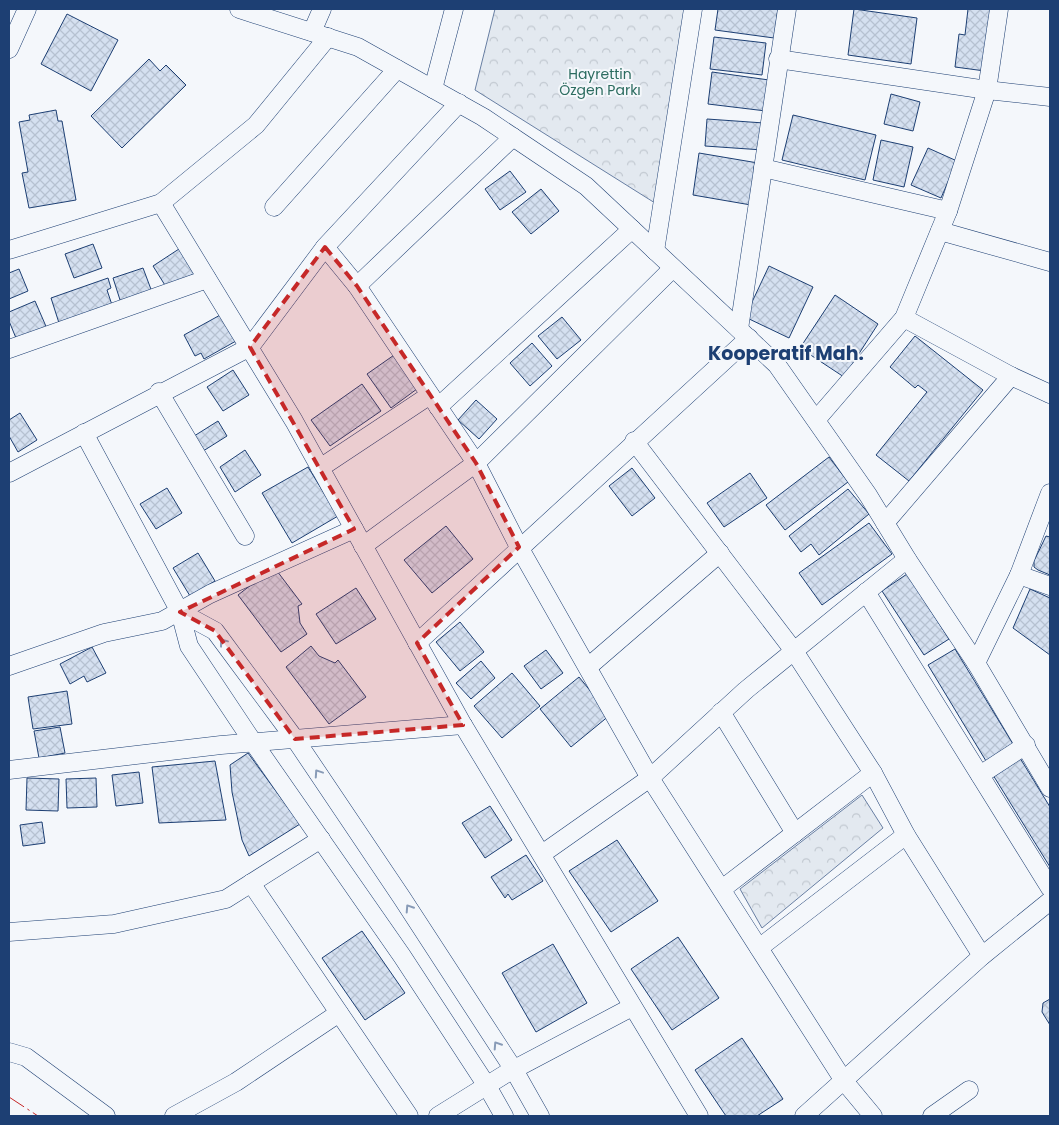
<svg xmlns="http://www.w3.org/2000/svg" width="1059" height="1125" font-family="Poppins,sans-serif">
	<defs>
		<pattern id="forest-crowns" width="20" height="18" patternUnits="userSpaceOnUse" patternTransform="scale(1.25)"><rect width="20" height="18" fill="#e3e9f0"/><path d="M2 6a3 3 0 1 1 6 0M12 15a3 3 0 1 1 6 0" fill="none" stroke="#c2c9d1"/></pattern>
		<pattern id="building-cross-hatch" width="8" height="8" patternUnits="userSpaceOnUse" patternTransform="scale(1.25)"><rect width="8" height="8" fill="#d5e0f0"/><path d="M0 0l8 8M0 8l8-8" fill="none" stroke="#b6c1d1"/></pattern>
	</defs>
	<rect width="100%" height="100%" fill="#f4f7fb"/>
	<g fill="url(#forest-crowns)" stroke="#687fa3">
		<polygon points="495,9 686,9 655,203 475,90"/>
		<polygon points="862,795 883,828 762,928 740,889"/>
	</g>
	<g fill="url(#building-cross-hatch)" stroke="#1d3f73">
		<polygon points="718,9 778,9 774,38 715,30"/>
		<polygon points="854,9 917,18 911,64 848,55"/>
		<polygon points="968,9 992,9 985,71 955,67 959,34 965,35"/>
		<polygon points="67,14 118,40 91,91 41,64"/>
		<polygon points="714,37 766,43 762,75 710,69"/>
		<polygon points="149,59 160,71 166,65 186,85 122,148 91,116"/>
		<polygon points="712,72 769,80 766,111 708,104"/>
		<polygon points="891,94 920,102 913,131 884,124"/>
		<polygon points="56,110 58,121 62,121 76,200 29,208 22,173 28,172 19,122 30,120 29,115"/>
		<polygon points="793,115 876,135 865,180 782,160"/>
		<polygon points="707,119 764,123 763,150 705,146"/>
		<polygon points="881,140 913,147 904,187 873,180"/>
		<polygon points="928,148 957,161 941,198 911,185"/>
		<polygon points="699,153 758,163 751,205 693,195"/>
		<polygon points="510,171 526,192 500,210 485,189"/>
		<polygon points="541,189 559,211 531,234 512,212"/>
		<polygon points="93,244 102,268 74,278 65,254"/>
		<polygon points="182,247 198,271 168,290 153,266"/>
		<polygon points="769,266 813,287 789,338 745,317"/>
		<polygon points="143,268 152,292 121,303 113,278"/>
		<polygon points="19,269 28,291 9,299 9,273"/>
		<polygon points="108,278 111,288 107,290 112,305 59,323 51,298"/>
		<polygon points="835,295 878,324 844,377 800,348"/>
		<polygon points="35,301 48,331 18,343 9,321 9,312"/>
		<polygon points="222,314 236,341 204,359 201,353 195,356 184,335"/>
		<polygon points="562,317 581,340 557,359 538,336"/>
		<polygon points="915,336 983,390 909,481 876,455 927,392 918,385 915,388 890,367"/>
		<polygon points="532,343 552,366 530,386 510,363"/>
		<polygon points="397,353 421,386 391,408 367,374"/>
		<polygon points="233,370 249,395 223,411 207,387"/>
		<polygon points="362,384 381,411 330,446 311,420"/>
		<polygon points="476,400 497,419 479,439 458,420"/>
		<polygon points="20,413 37,440 18,452 9,436 9,420"/>
		<polygon points="218,421 227,436 200,453 191,438"/>
		<polygon points="245,450 261,475 235,492 220,467"/>
		<polygon points="829,457 848,482 785,530 766,505"/>
		<polygon points="308,467 338,516 292,543 262,493"/>
		<polygon points="632,468 655,498 632,516 609,486"/>
		<polygon points="750,473 767,498 724,527 707,503"/>
		<polygon points="167,488 182,513 156,529 140,504"/>
		<polygon points="848,489 869,514 819,555 811,544 801,552 789,536"/>
		<polygon points="869,523 892,554 822,605 799,573"/>
		<polygon points="446,526 473,559 432,593 404,560"/>
		<polygon points="1046,536 1050,537 1050,575 1038,570 1034,567 1034,561"/>
		<polygon points="198,553 215,581 190,596 173,568"/>
		<polygon points="274,567 302,604 298,606 300,623 307,634 281,652 238,595"/>
		<polygon points="907,574 949,639 924,655 882,591"/>
		<polygon points="356,588 376,619 336,644 316,614"/>
		<polygon points="1030,589 1050,598 1050,655 1013,628"/>
		<polygon points="460,622 484,652 460,671 436,642"/>
		<polygon points="311,646 319,656 335,663 338,660 366,697 329,724 286,667"/>
		<polygon points="92,647 106,673 87,682 84,676 70,684 60,664"/>
		<polygon points="955,649 1013,744 986,761 928,665"/>
		<polygon points="546,650 563,673 541,689 524,666"/>
		<polygon points="481,661 495,678 471,699 456,683"/>
		<polygon points="512,673 540,706 502,738 474,706"/>
		<polygon points="579,677 610,715 571,747 540,709"/>
		<polygon points="67,691 72,724 33,729 28,697"/>
		<polygon points="60,727 65,753 39,758 34,731"/>
		<polygon points="248,753 300,824 249,856 242,840 232,792 230,765"/>
		<polygon points="1020,758 1050,807 1050,867 993,775"/>
		<polygon points="215,761 226,820 159,823 152,767"/>
		<polygon points="139,772 143,803 116,806 112,775"/>
		<polygon points="27,778 59,779 58,811 26,810"/>
		<polygon points="96,778 97,807 67,808 66,779"/>
		<polygon points="490,806 512,840 485,858 462,823"/>
		<polygon points="42,822 45,843 23,846 20,825"/>
		<polygon points="617,840 658,901 611,932 569,871"/>
		<polygon points="526,855 543,881 512,900 508,894 505,898 491,877"/>
		<polygon points="362,931 405,993 365,1020 322,958"/>
		<polygon points="678,937 719,998 672,1030 631,969"/>
		<polygon points="553,944 587,1003 536,1032 502,973"/>
		<polygon points="1050,999 1050,1025 1042,1012 1043,1003"/>
		<polygon points="742,1038 783,1099 757,1116 726,1116 695,1070"/>
	</g>
	<g fill="none" stroke-linecap="round" stroke-linejoin="round">
		<g stroke="#1d3f73" stroke-width="19">
			<g id="minor">
				<polyline points="239,9 358,47 483,117 586,186 777,365 868,495 907,559 976,663 1050,788"/>
				<polyline points="312,32 322,9"/>
				<polyline points="9,49 27,9"/>
				<polyline points="778,59 987,90 1050,97"/>
				<polyline points="433,89 454,9"/>
				<polyline points="763,168 948,211"/>
				<polyline points="161,203 294,421 463,725 699,1116"/>
				<polyline points="274,207 397,69"/>
				<polyline points="940,231 1050,262"/>
				<polyline points="325,247 357,286 476,463 519,547 650,778 844,1081 873,1116"/>
				<polyline points="9,250 161,203 256,125 328,37"/>
				<polyline points="655,251 693,9"/>
				<polyline points="357,286 513,137"/>
				<polyline points="904,318 1011,376 1050,394"/>
				<polyline points="739,329 787,9"/>
				<polyline points="9,349 207,279"/>
				<polyline points="159,392 245,536"/>
				<polyline points="438,407 632,229"/>
				<polyline points="816,420 904,318 948,211 987,90 999,9"/>
				<polyline points="84,433 180,612"/>
				<polyline points="634,441 794,651 873,773 906,835 982,956"/>
				<polyline points="320,468 430,395"/>
				<polyline points="9,473 250,347 325,247 459,103"/>
				<polyline points="885,523 1011,376"/>
				<polyline points="363,546 476,463 673,268"/>
				<polyline points="1019,575 1050,586"/>
				<polyline points="866,592 1050,888"/>
				<polyline points="417,643 749,338"/>
				<polyline points="976,663 1019,575 1050,493"/>
				<polyline points="9,666 104,633 162,621 210,594 354,529"/>
				<polyline points="588,667 720,553"/>
				<polyline points="721,712 795,833"/>
				<polyline points="9,770 221,745 463,725"/>
				<polyline points="980,775 1026,745"/>
				<polyline points="542,854 650,778 746,690 907,559"/>
				<polyline points="251,883 409,1116"/>
				<polyline points="722,889 873,773"/>
				<polyline points="9,932 114,924 226,899 321,839"/>
				<polyline points="759,948 906,835"/>
				<polyline points="9,1052 26,1057 106,1116"/>
				<polyline points="174,1116 236,1082 339,1013"/>
				<polyline points="438,1116 507,1073 632,1007"/>
				<polyline points="504,1116 487,1086 402,956 253,742 189,646 180,612 215,631 295,739 402,898 514,1070 540,1116"/>
				<polyline points="804,1116 982,956 1050,901"/>
				<polyline points="932,1116 969,1090"/>
			</g>
		</g>
		<use href="#minor" stroke="#f4f7fb" stroke-width="18"/>
		<polyline stroke="#c62828" stroke-width="1" stroke-dasharray="18 4 2.5 4" stroke-linecap="butt" points="9,1097 38,1116"/>
	</g>
	<defs><path id="oneway-chevron" d="M-2-3.5L2.5 0L-2 3.5" fill="none" stroke-width="1.6" stroke-linecap="round" stroke-linejoin="round" transform="scale(1.25)"/></defs>
	<g stroke="#889bb7">
		<use href="#oneway-chevron" transform="translate(223 642) rotate(-127)"/>
		<use href="#oneway-chevron" transform="translate(318 773) rotate(-124)"/>
		<use href="#oneway-chevron" transform="translate(409 908) rotate(-123)"/>
		<use href="#oneway-chevron" transform="translate(497 1045) rotate(-123)"/>
	</g>
	<path fill="#c62828" fill-opacity="0.2" stroke="#c62828" stroke-width="4" stroke-dasharray="10 6" stroke-linejoin="round" d="M325,247L357,286L476,463L519,547L417,643L463,725L295,739L215,631L180,612L354,529L250,347Z"/>
	<g text-anchor="middle" dominant-baseline="central" stroke-width="4" stroke-linejoin="round" paint-order="stroke">
		<g font-size="14" fill="#2c6c60" stroke="#f4f7fb">
			<text x="600" y="74">Hayrettin<tspan x="600" dy="16">Özgen Parkı</tspan></text>
		</g>
		<g font-size="19" font-weight="bold" fill="#1d3f73" stroke="#f4f7fb">
			<text x="786" y="353">Kooperatif Mah.</text>
		</g>
	</g>
	<rect width="1059" height="1125" fill="none" stroke="#1d3f73" stroke-width="20"/>
</svg>
